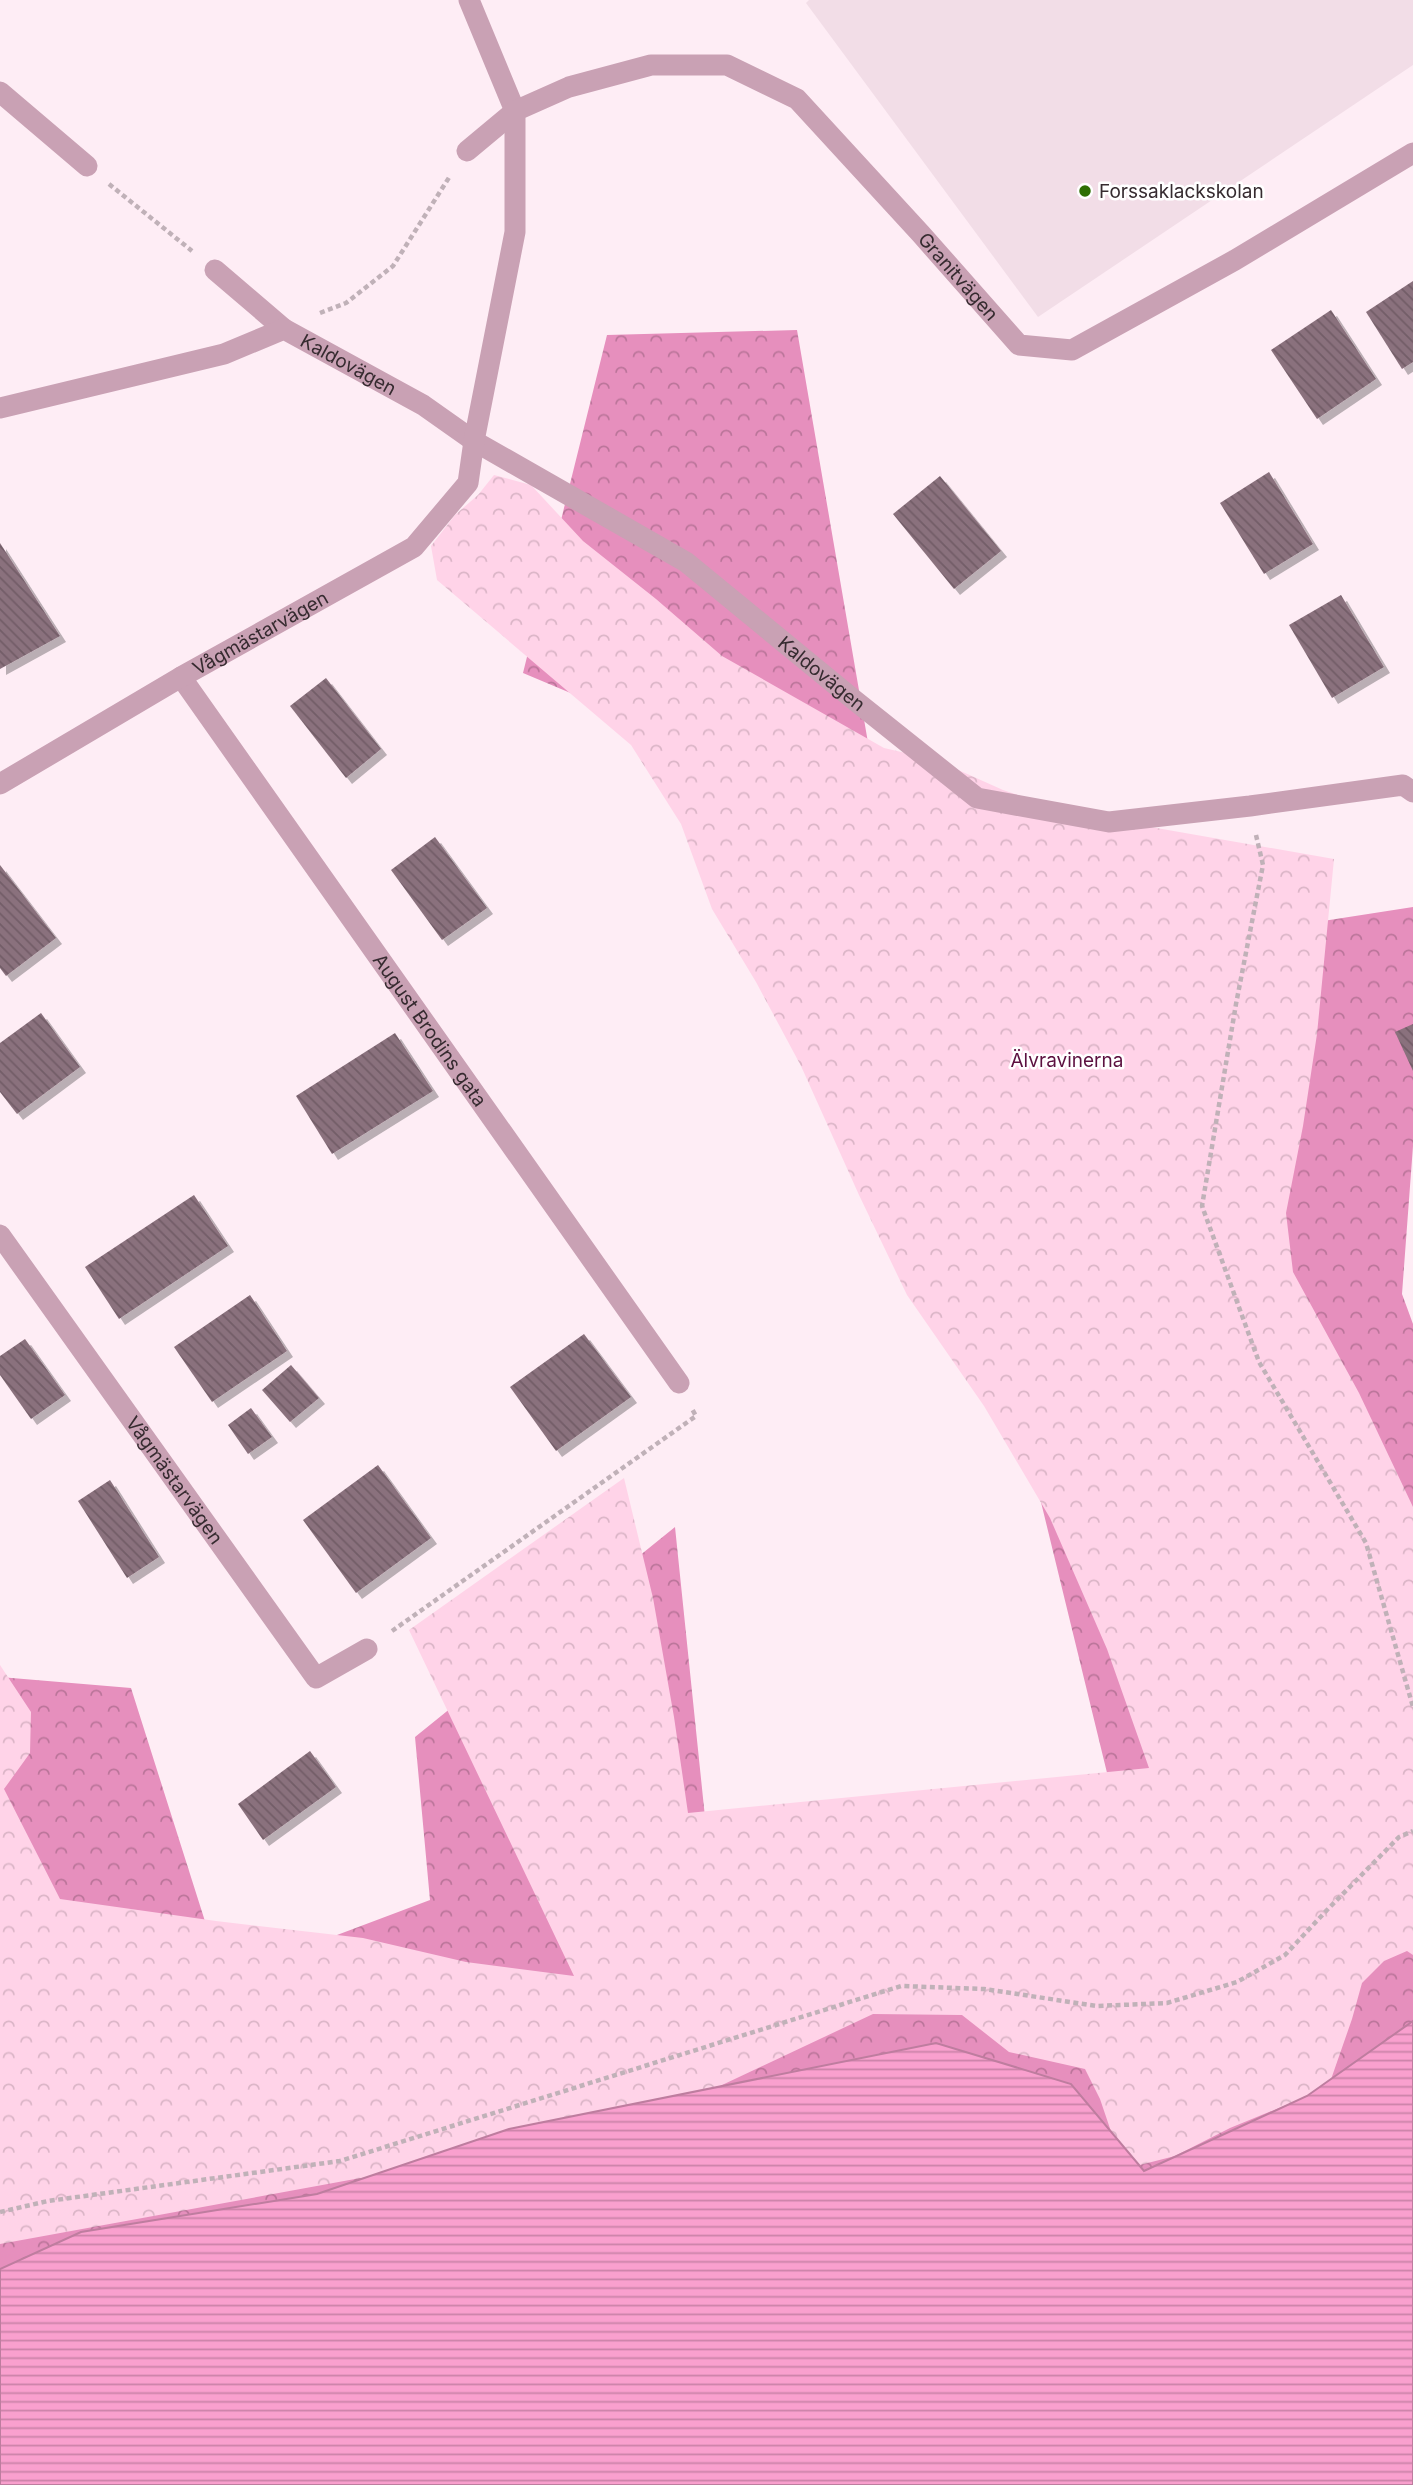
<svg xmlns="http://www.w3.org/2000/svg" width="1413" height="2485" font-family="Inter,sans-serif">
	<defs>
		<pattern id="forest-crowns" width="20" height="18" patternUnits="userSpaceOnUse" patternTransform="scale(1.75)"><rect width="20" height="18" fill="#e68fbd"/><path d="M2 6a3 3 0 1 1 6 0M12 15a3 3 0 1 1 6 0" fill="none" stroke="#bb759a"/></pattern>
		<pattern id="park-crowns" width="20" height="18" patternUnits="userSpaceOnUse" patternTransform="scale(1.75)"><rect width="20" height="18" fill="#ffd3e8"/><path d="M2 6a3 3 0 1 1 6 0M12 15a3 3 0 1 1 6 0" fill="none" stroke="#dbb5c7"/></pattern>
		<pattern id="water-rules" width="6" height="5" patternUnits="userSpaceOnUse" patternTransform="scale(1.75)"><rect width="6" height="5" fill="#f9a0ce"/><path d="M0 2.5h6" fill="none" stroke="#ca83a8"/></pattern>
		<pattern id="building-back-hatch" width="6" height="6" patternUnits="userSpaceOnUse" patternTransform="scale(1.75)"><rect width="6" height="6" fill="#8a717d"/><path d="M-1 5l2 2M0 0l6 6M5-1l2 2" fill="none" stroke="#725d67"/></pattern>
		<filter id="shadow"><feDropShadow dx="6" dy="6" stdDeviation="0" flood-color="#0004"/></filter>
	</defs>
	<rect width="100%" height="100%" fill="#feedf5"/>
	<polygon fill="#f2dde7" points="809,0 1413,0 1413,65 1038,317 806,3"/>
	<polygon fill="url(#forest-crowns)" points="797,330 882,824 1136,950 1413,907 1413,1146 1402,1294 1413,1324 1413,2021 1307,2096 1144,2172 1071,2084 509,2129 317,2194 81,2232 0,2269 0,1677 131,1688 223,1978 430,1900 415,1737 675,1527 709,1856 1119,1822 1000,1334 630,718 523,673 607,335"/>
	<polygon fill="url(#park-crowns)" points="494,475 531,485 583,541 656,599 722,656 884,748 936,760 1003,790 1071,813 1334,859 1317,1034 1303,1126 1286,1213 1293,1272 1359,1393 1413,1507 1413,1955 1407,1951 1384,1961 1362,1983 1352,2019 1328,2088 1230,2128 1175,2156 1132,2167 1119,2155 1100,2099 1085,2069 1009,2052 962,2015 873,2014 686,2102 410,2171 355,2179 0,2244 0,1665 31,1712 30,1753 4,1789 60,1899 216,1921 363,1938 466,1962 574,1976 409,1630 624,1478 653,1598 674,1717 688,1813 1149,1768 1107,1649 1050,1518 984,1406 907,1295 859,1195 801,1066 756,982 712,909 681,824 631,745 437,580 431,546 455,515 478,495"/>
	<polygon fill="url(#water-rules)" stroke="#be7d9f" stroke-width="2" points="1413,2021 1413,2485 0,2485 0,2269 81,2232 317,2194 509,2129 936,2043 1071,2084 1144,2171 1307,2096"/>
	<g fill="url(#building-back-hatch)" filter="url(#shadow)">
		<polygon points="1413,281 1413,362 1402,369 1366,312"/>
		<polygon points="1331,310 1376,379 1317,419 1271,350"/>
		<polygon points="1269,472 1313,544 1264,574 1220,503"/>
		<polygon points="940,476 1001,551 954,589 893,514"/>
		<polygon points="0,543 60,636 0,669"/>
		<polygon points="1341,595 1384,667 1332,698 1289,625"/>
		<polygon points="326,678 381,749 346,778 290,706"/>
		<polygon points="435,837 487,908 442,940 391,870"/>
		<polygon points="0,865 56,938 6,976 0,968"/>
		<polygon points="41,1013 80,1067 17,1114 0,1092 0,1043"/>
		<polygon points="1413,1024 1413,1071 1395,1032"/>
		<polygon points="395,1033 433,1091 332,1154 296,1096"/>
		<polygon points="194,1195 228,1246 119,1319 85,1267"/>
		<polygon points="250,1295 287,1351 212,1402 174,1347"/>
		<polygon points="584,1334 631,1397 556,1451 510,1387"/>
		<polygon points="25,1339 65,1395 31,1419 0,1375 0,1356"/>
		<polygon points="291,1365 319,1398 290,1422 262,1390"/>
		<polygon points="251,1408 272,1437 248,1454 228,1425"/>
		<polygon points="378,1465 431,1538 356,1593 303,1520"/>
		<polygon points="110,1480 159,1557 127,1578 78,1501"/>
		<polygon points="310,1751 336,1787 263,1840 238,1804"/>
	</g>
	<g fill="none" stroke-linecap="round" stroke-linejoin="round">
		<g stroke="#c0b1b8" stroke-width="4.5" stroke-dasharray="5 3.5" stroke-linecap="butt">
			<polyline points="109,184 192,251"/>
			<polyline points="320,313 346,303 393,266 450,176"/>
			<polyline points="1256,835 1263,865 1236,1004 1202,1206 1259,1362 1366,1543 1413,1707"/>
			<polyline points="392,1631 696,1416 692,1409"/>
			<polyline points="0,2212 48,2201 340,2161 901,1986 984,1989 1097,2006 1167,2003 1237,1982 1285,1955 1327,1910 1399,1837 1413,1831"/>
		</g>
		<g stroke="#c9a1b4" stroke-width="21">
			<polyline points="0,92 87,166"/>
			<polyline points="467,151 515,111 469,0"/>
			<polyline points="215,270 284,329"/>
			<path id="s1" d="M0,408L224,354L284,329L423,405L474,441L686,562L853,699L977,798L1109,822L1250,806L1403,785L1413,792"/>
			<path id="s2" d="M181,677L679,1383"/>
			<path id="s3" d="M0,784L181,677L414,547L468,483L474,441L515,232V111L569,87L651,65H727L797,99L921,234L1019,345L1072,350L1235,260L1413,153"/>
			<path id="s4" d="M0,1235L316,1678L367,1649"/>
		</g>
	</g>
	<circle fill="#2e6e03" stroke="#fff" stroke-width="2.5" cx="1085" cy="191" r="7"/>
	<g text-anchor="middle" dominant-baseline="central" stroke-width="5" stroke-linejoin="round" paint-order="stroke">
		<g font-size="19" fill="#362b30" stroke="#fff" text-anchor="start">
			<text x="1099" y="191">Forssaklackskolan</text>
		</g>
		<g font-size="19" fill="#362b30" stroke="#fff">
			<text stroke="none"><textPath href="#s3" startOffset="1475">Granitvägen</textPath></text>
			<text stroke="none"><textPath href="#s1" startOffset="369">Kaldovägen</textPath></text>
			<text stroke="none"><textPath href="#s3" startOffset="301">Vågmästarvägen</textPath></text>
			<text stroke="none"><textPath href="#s1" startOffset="936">Kaldovägen</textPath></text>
			<text stroke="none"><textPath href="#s2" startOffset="432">August Brodins gata</textPath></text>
			<text stroke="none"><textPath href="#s4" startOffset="301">Vågmästarvägen</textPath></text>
		</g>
		<g font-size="19" fill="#5c1040" stroke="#fff">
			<text x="1067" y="1060">Älvravinerna</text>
		</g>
	</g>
</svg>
